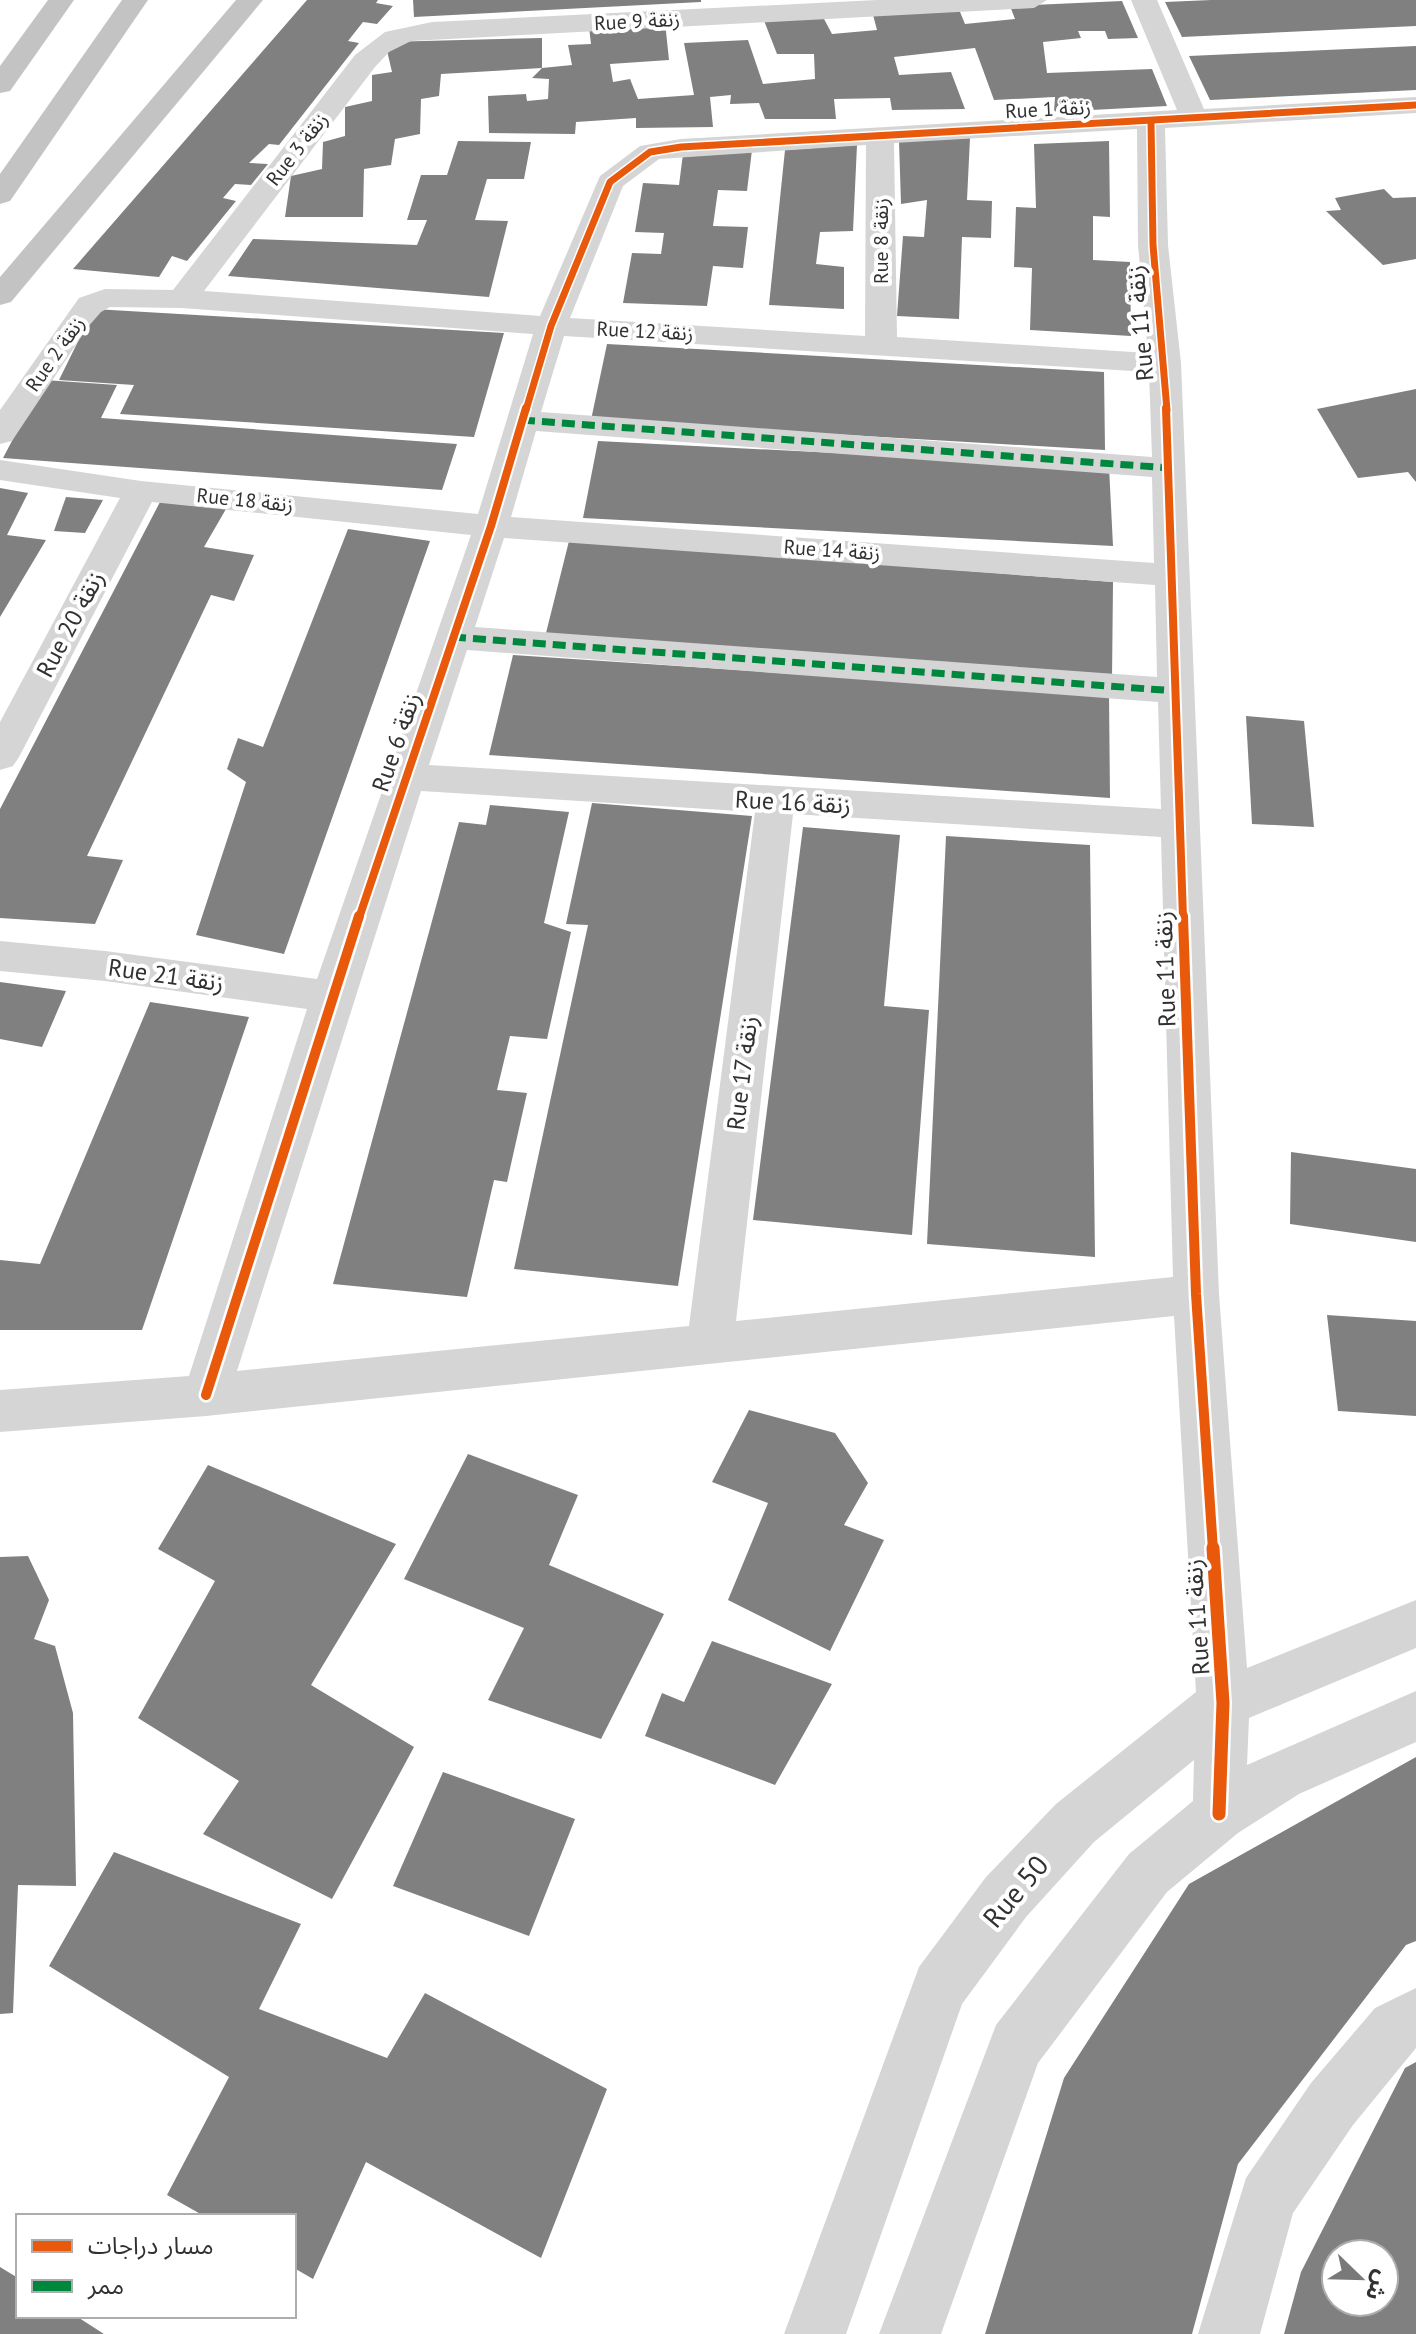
<svg xmlns="http://www.w3.org/2000/svg" width="1416" height="2334" font-family="'PT Sans','Noto Sans Arabic',sans-serif">
	<rect width="100%" height="100%" fill="#fff"/>
	<g fill="#808080" fill-rule="evenodd">
		<polygon points="307,0 378,0 376,3 393,6 377,24 363,22 348,41 359,43 279,145 269,144 249,163 268,164 251,185 235,184 223,198 236,201 187,261 172,256 159,277 73,269"/>
		<polygon points="413,0 701,0 701,2 414,17"/>
		<polygon points="1211,0 1416,0 1416,26 1182,37 1165,2"/>
		<polygon points="1122,1 1138,38 1108,39 1105,31 1078,31 1081,38 1043,42 1047,73 1152,69 1167,106 1054,112 1055,97 994,100 975,48 894,57 899,75 951,72 965,109 892,110 890,98 834,99 836,119 765,119 759,103 730,104 731,95 710,97 713,127 636,128 636,118 576,122 575,134 489,133 488,96 526,94 527,101 548,99 549,79 532,78 542,68 572,65 568,45 591,44 589,27 665,22 669,60 610,64 613,82 630,79 638,99 694,95 684,43 748,40 763,84 815,79 814,54 777,54 763,18 823,17 832,34 877,30 872,11 958,7 965,24 1015,19 1010,6"/>
		<polygon points="542,38 542,68 441,74 439,96 421,99 420,134 395,139 391,165 364,169 363,217 285,217 291,176 322,169 323,142 345,136 345,107 372,101 372,75 392,72 385,42"/>
		<polygon points="1416,46 1416,90 1210,100 1189,56"/>
		<polygon points="970,138 967,200 992,201 991,238 962,237 959,319 897,316 903,236 924,237 927,200 901,204 899,141"/>
		<polygon points="458,141 531,142 524,179 487,179 475,220 508,221 489,297 228,276 253,239 417,245 427,220 407,220 421,175 447,175"/>
		<polygon points="1109,141 1110,217 1093,216 1093,260 1130,262 1131,336 1030,330 1032,268 1014,267 1016,207 1036,208 1034,144"/>
		<polygon points="857,145 853,231 820,232 816,264 844,267 844,309 769,305 785,150"/>
		<polygon points="752,150 747,191 718,190 713,226 748,227 743,268 713,266 707,306 623,303 632,253 661,254 664,233 635,232 643,183 679,185 683,154"/>
		<polygon points="1384,189 1393,198 1416,197 1416,259 1383,265 1326,211 1341,210 1335,198"/>
		<polygon points="94,309 504,333 474,437 120,414 134,385 59,380"/>
		<polygon points="607,344 1104,372 1105,450 591,420"/>
		<polygon points="44,380 117,385 101,418 457,444 442,490 3,458"/>
		<polygon points="1416,389 1416,482 1408,472 1358,478 1317,409"/>
		<polygon points="598,441 1109,467 1113,546 583,518"/>
		<polygon points="0,488 28,493 7,535 46,540 0,617"/>
		<polygon points="66,497 103,500 85,533 54,531"/>
		<polygon points="160,502 226,509 204,547 254,555 234,601 211,595 87,856 123,860 95,924 0,918 0,809"/>
		<polygon points="348,529 430,541 284,954 196,935 246,782 227,769 238,738 263,747"/>
		<polygon points="569,541 1113,582 1112,678 546,633"/>
		<polygon points="513,655 1109,695 1110,798 489,755"/>
		<polygon points="1246,716 1304,721 1314,827 1252,824"/>
		<polygon points="592,803 752,816 678,1286 514,1269 588,925 566,924"/>
		<polygon points="490,805 569,812 544,923 571,932 547,1039 510,1036 497,1090 527,1093 507,1182 494,1180 467,1297 333,1284 459,822 486,825"/>
		<polygon points="803,827 900,835 884,1006 929,1010 912,1235 753,1220"/>
		<polygon points="946,836 1090,845 1095,1257 927,1244"/>
		<polygon points="0,982 66,991 42,1047 0,1039"/>
		<polygon points="150,1002 249,1017 142,1330 0,1330 0,1260 40,1264"/>
		<polygon points="1291,1152 1416,1169 1416,1242 1290,1224"/>
		<polygon points="1327,1315 1416,1321 1416,1416 1338,1411"/>
		<polygon points="749,1410 835,1433 868,1483 844,1525 884,1540 830,1651 728,1600 768,1503 712,1482"/>
		<polygon points="468,1454 578,1495 549,1565 664,1614 601,1739 488,1700 524,1628 404,1579"/>
		<polygon points="208,1465 396,1544 311,1685 414,1747 332,1899 203,1834 239,1781 138,1718 215,1581 158,1549"/>
		<polygon points="28,1556 49,1600 34,1639 55,1646 73,1713 76,1886 18,1885 13,2013 0,2014 0,1557"/>
		<polygon points="712,1641 832,1684 775,1785 645,1736 662,1693 684,1702"/>
		<polygon points="1416,1757 1416,1941 1406,1945 1238,2164 1192,2334 985,2334 1064,2078 1189,1884"/>
		<polygon points="443,1772 575,1819 529,1936 393,1886"/>
		<polygon points="114,1852 301,1924 259,2009 387,2058 425,1993 607,2089 541,2258 366,2162 313,2279 294,2268 294,2216 204,2216 167,2195 229,2077 49,1966"/>
		<path d="M1416,2062V2334H1284L1301,2272L1405,2068ZM1336,2254H1384V2302H1336Z"/>
		<polygon points="0,2267 18,2278 18,2316 76,2316 104,2334 0,2334"/>
	</g>
	<g fill="none" stroke-linecap="round" stroke-linejoin="round">
		<g fill="#d5d5d5" fill-rule="evenodd">
			<path d="M877,0H1047L1034,8L411,41L389,52L375,67L204,291L540,316L600,176L640,146L681,139L1177,110L1131,0H1157L1204,109L1416,97V113L1165,128L1168,245L1181,363L1219,1294L1247,1668L1416,1600V1648L1249,1718L1247,1765L1416,1691V1742L1299,1794L1238,1833L1167,1892L1038,2063L941,2334H879L996,2025L1129,1854L1193,1801L1194,1760L1094,1842L1026,1917L962,2004L846,2334H784L919,1967L986,1877L1056,1804L1196,1692L1174,1316L206,1416L0,1432V1390L189,1376L307,1009L105,981L0,971V941L105,951L317,979L471,535L152,502L19,757L13,766L0,770V722L120,498L0,480V460L141,481L478,514L533,334L182,308L110,307L101,312L87,328L12,441L0,444V410L79,298L105,289L173,290L355,55L385,32L432,22ZM1137,129L1138,245L1148,353L897,337L894,143ZM866,145L865,336L570,318L623,186L659,159ZM564,336L1149,372L1152,457L541,412ZM536,431L1152,477L1154,563L511,517ZM504,538L1155,585L1157,677L475,627ZM467,650L1158,702L1161,809L429,765ZM421,791L755,812L689,1326L237,1371ZM793,814L1161,837L1173,1277L736,1321Z"/>
			<polygon points="1416,1988 1416,2048 1353,2125 1293,2213 1260,2334 1198,2334 1246,2178 1311,2083 1375,2008"/>
		</g>
		<g fill="#c3c3c3" fill-rule="evenodd">
			<polygon points="48,0 74,0 10,91 0,93 0,66"/>
			<polygon points="122,0 148,0 10,201 0,204 0,174"/>
			<polygon points="236,0 263,0 11,302 0,305 0,277"/>
		</g>
		<g stroke="#00873e" stroke-width="7" stroke-dasharray="13 7" stroke-linecap="butt">
			<polyline points="522,420 1169,468"/>
			<polyline points="453,637 1176,691"/>
		</g>
		<g stroke="#fff" stroke-width="10">
			<g id="cycleway-far3">
				<polyline points="1151,122 1153,245 1167,410"/>
				<polyline points="526,410 551,326 610,182 650,152 681,147 1416,105"/>
			</g>
		</g>
		<g stroke="#fff" stroke-width="12">
			<g id="cycleway-far2">
				<polyline points="1166,408 1183,918"/>
				<polyline points="359,918 491,526 526,408"/>
			</g>
		</g>
		<g stroke="#fff" stroke-width="15">
			<g id="cycleway-far1">
				<polyline points="1183,916 1196,1294 1213,1550"/>
				<polyline points="206,1395 359,916"/>
			</g>
		</g>
		<g stroke="#fff" stroke-width="18">
			<polyline id="cycleway" points="1213,1548 1223,1703 1219,1814"/>
		</g>
		<use href="#cycleway-far3" stroke="#e8590c" stroke-width="7"/>
		<use href="#cycleway-far2" stroke="#e8590c" stroke-width="8"/>
		<use href="#cycleway-far1" stroke="#e8590c" stroke-width="10"/>
		<use href="#cycleway" stroke="#e8590c" stroke-width="13"/>
	</g>
	<g text-anchor="middle" dominant-baseline="central" stroke-width="8" stroke-linejoin="round" paint-order="stroke">
		<g font-size="20" fill="#313131" stroke="#fff">
			<text transform="translate(637 21) rotate(-3)">Rue 9 زنقة</text>
			<text transform="translate(1048 109) rotate(-3)">Rue 1 زنقة</text>
			<text transform="translate(297 149) rotate(-52)">Rue 3 زنقة</text>
			<text transform="translate(881 241) rotate(-90)">Rue 8 زنقة</text>
			<text transform="translate(645 331) rotate(3)">Rue 12 زنقة</text>
			<text transform="translate(55 354) rotate(-55)">Rue 2 زنقة</text>
			<text transform="translate(245 500) rotate(6)">Rue 18 زنقة</text>
			<text transform="translate(832 550) rotate(4)">Rue 14 زنقة</text>
		</g>
		<g font-size="24" fill="#313131" stroke="#fff">
			<text transform="translate(1140 323) rotate(-95)">Rue 11 زنقة</text>
			<text transform="translate(70 624) rotate(-62)">Rue 20 زنقة</text>
			<text transform="translate(396 742) rotate(-71)">Rue 6 زنقة</text>
			<text transform="translate(793 802) rotate(3)">Rue 16 زنقة</text>
			<text transform="translate(1165 969) rotate(-92)">Rue 11 زنقة</text>
			<text transform="translate(166 975) rotate(8)">Rue 21 زنقة</text>
			<text transform="translate(742 1073) rotate(-83)">Rue 17 زنقة</text>
			<text transform="translate(1197 1617) rotate(-94)">Rue 11 زنقة</text>
		</g>
		<g font-size="28" fill="#313131" stroke="#fff">
			<text transform="translate(1015 1891) rotate(-50)">Rue 50</text>
		</g>
	</g>
	<rect x="16" y="2214" width="280" height="104" fill="#ffffff" stroke="#adadad" stroke-width="2"/>
	<rect x="32" y="2240" width="40" height="12" fill="#e8590c" stroke="#adadad" stroke-width="2"/>
	<text x="88" y="2254" font-size="24" fill="#313131">مسار دراجات</text>
	<rect x="32" y="2280" width="40" height="12" fill="#00873e" stroke="#adadad" stroke-width="2"/>
	<text x="88" y="2294" font-size="24" fill="#313131">ممر</text>
	<g transform="translate(1360 2278) rotate(113)"><circle r="38" fill="#ffffff" stroke="#adadad" stroke-width="2"/>
	<path d="M0-6L14 30L0 20L-14 30Z" fill="#797979"/>
	<text y="-12" font-size="22" font-weight="bold" text-anchor="middle" fill="#313131">ش</text>
	</g>
</svg>
